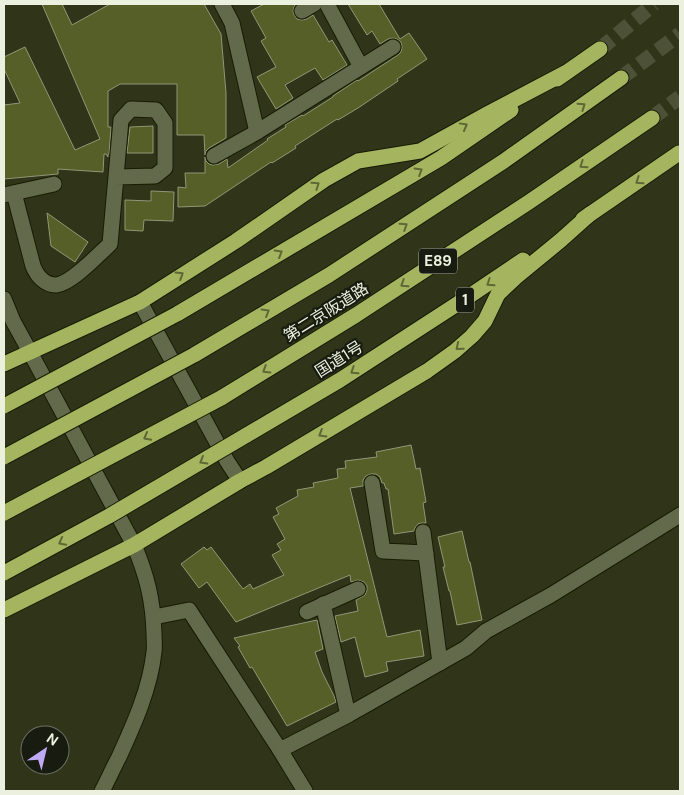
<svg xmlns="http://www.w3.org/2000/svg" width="684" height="795" font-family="'DM Sans','Noto Sans JP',sans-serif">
	<rect width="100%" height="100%" fill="#303519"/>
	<g fill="#565f27" stroke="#909777">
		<polygon points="42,4 62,4 72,25 110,4 204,4 221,34 226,93 226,138 209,148 206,151 205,155 204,135 177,135 177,84 120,84 108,91 108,127 111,127 109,154 108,154 108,157 106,154 104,154 103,172 58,169 58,174 4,179 4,105 20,103 4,69 4,57 25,47 75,150 100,139"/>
		<polygon points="264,4 296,4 294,7 293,11 294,15 297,19 302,20 307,19 313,15 329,42 332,40 347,65 323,80 315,68 285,85 293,98 276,109 257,77 276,67 261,41 266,38 251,11"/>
		<polygon points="348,4 379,4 400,39 409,33 427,59 397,79 398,81 358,108 338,120 337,119 295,146 296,148 272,163 271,162 205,206 178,207 178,187 186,188 185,173 205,173 205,157 206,161 209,164 213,165 219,164 227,159 228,168 268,140 267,139 286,127 285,125 302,115 303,116 333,97 333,96 357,80 358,81 398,55 401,52 402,47 401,42 397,39 393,38 388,39 380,44 372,31 367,35"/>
		<polygon points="153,126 153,153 127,153 130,127"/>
		<polygon points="151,191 174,192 173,221 144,220 143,231 125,230 125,200 151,201"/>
		<polygon points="47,213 88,242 75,262 51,246"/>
		<polygon points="411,445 416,469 420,468 426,502 423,503 426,523 421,523 418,524 415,528 414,531 394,534 388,489 386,489 384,483 382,483 380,477 376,474 371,474 366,476 363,480 363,486 350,488 387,637 420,630 424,656 386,662 388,671 365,677 355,637 341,642 335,616 358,611 356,600 365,595 367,590 367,586 364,582 358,580 351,582 350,575 236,622 207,582 199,588 181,564 204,547 207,550 211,547 243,589 250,584 253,589 284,575 272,555 281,550 277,544 285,539 273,517 279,514 276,508 298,496 297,490 314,487 313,483 338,478 337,469 346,468 345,461 377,457 376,452"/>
		<polygon points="462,531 469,562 470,562 482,620 457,625 450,591 449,591 443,567 445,567 438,537"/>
		<polygon points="317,620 323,649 315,652 322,672 334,696 336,702 287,726 252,667 250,668 238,647 240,646 234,638"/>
	</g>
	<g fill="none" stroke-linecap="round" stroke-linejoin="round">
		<g stroke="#4c5137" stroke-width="15" stroke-dasharray="15 8" stroke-linecap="butt">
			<polyline points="600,49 654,4"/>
			<polyline points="621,78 680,34"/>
			<polyline points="652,118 680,97"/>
		</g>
		<g stroke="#181c02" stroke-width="17">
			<g id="minor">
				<polyline points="222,4 232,23 257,132 393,47"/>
				<polyline points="327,4 361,67"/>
				<polyline points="302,11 314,4"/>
				<polyline points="214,156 257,132"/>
				<path d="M14,193L33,266C37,276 45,285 56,285C71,284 99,254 110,244L121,120L131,109L156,110L165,123V168L155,176L116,177"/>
				<polyline points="4,195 54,184"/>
				<path d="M4,299L13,321L30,352L134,545C147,576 153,600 154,633C154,640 155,646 154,652C150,689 134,724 119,757C113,768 108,780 102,791"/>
				<polyline points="140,302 227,461 240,481"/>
				<polyline points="372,483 383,551 426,553"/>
				<polyline points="423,532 440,663"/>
				<polyline points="323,604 348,715"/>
				<polyline points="307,612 358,589"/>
				<polyline points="154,617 189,610 280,750 305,791"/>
				<polyline points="280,750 348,715 466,648 486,631 551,595 680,515"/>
			</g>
		</g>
		<g stroke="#181c02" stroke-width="17">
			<g id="highway">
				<polyline points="557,79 600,49"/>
				<polyline points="583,219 679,153"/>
				<polyline points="177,314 441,158 511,110"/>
				<polyline points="194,355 329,275 504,161 621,78"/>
				<polyline points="4,364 140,302 236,241 324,180 358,161 420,151 487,114 565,73"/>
				<polyline points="221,398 356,315 529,202 652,118"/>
				<polyline points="245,436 340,380 468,297 523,260"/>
				<polyline points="4,610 134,545 240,481 266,467 427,371 455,351 472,336 485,321 498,294 516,277 561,240 590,214"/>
			</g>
		</g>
		<use href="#minor" stroke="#63694b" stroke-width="15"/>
		<use href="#highway" stroke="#a5b45e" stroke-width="15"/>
		<g stroke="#181c02" stroke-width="17" stroke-linecap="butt">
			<g id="highway-bridge">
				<polyline points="4,406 177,314"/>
				<polyline points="4,457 194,355"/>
				<polyline points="4,513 221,398"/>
				<polyline points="4,573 109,516 245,436"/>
			</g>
		</g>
		<use href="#highway-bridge" stroke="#a5b45e" stroke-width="15"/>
	</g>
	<defs><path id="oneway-chevron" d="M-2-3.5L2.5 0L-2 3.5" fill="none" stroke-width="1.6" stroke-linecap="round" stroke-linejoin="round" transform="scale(1.25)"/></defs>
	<g stroke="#5e6836">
		<use href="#oneway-chevron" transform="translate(582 106) rotate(-35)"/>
		<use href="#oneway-chevron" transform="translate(464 126) rotate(-29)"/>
		<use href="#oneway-chevron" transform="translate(583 165) rotate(146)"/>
		<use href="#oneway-chevron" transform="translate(419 171) rotate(-31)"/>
		<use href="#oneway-chevron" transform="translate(639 181) rotate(146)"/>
		<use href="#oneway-chevron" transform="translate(316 185) rotate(-35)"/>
		<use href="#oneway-chevron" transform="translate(404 226) rotate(-33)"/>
		<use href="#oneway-chevron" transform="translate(279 253) rotate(-31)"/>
		<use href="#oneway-chevron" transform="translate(180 275) rotate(-32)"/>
		<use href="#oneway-chevron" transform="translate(490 283) rotate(146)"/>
		<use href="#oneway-chevron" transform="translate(404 284) rotate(147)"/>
		<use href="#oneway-chevron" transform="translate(266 312) rotate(-31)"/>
		<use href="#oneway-chevron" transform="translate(459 347) rotate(141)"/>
		<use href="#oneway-chevron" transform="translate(266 370) rotate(148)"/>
		<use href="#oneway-chevron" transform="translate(354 371) rotate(147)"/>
		<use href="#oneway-chevron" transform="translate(322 434) rotate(149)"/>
		<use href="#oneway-chevron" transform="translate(147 437) rotate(152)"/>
		<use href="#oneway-chevron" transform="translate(203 461) rotate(150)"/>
		<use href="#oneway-chevron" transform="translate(62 542) rotate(152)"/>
	</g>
	<g text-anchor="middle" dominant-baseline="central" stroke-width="4.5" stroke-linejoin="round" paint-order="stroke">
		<g fill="#181b0f" stroke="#acb0a1" stroke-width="1">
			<rect x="419" y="248.5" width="38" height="25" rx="4"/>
			<rect x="456" y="287.5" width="18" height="25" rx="4"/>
		</g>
		<g font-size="15" font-weight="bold" fill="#ecf0df">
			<text x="438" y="261">E89</text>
			<text x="465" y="300">1</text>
		</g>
		<g font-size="16" fill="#ecf0df" stroke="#181b0f">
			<text transform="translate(326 312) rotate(-32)">第二京阪道路</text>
			<text transform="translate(339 359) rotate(-32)">国道1号</text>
		</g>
	</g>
	<rect width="684" height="795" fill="none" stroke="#ecf0df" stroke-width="10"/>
	<g transform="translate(45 750) rotate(35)"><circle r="24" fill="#181b0f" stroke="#6d7062"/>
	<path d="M0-4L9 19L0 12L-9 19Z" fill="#bfa9f4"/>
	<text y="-8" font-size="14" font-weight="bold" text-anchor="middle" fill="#ecf0df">N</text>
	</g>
</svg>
